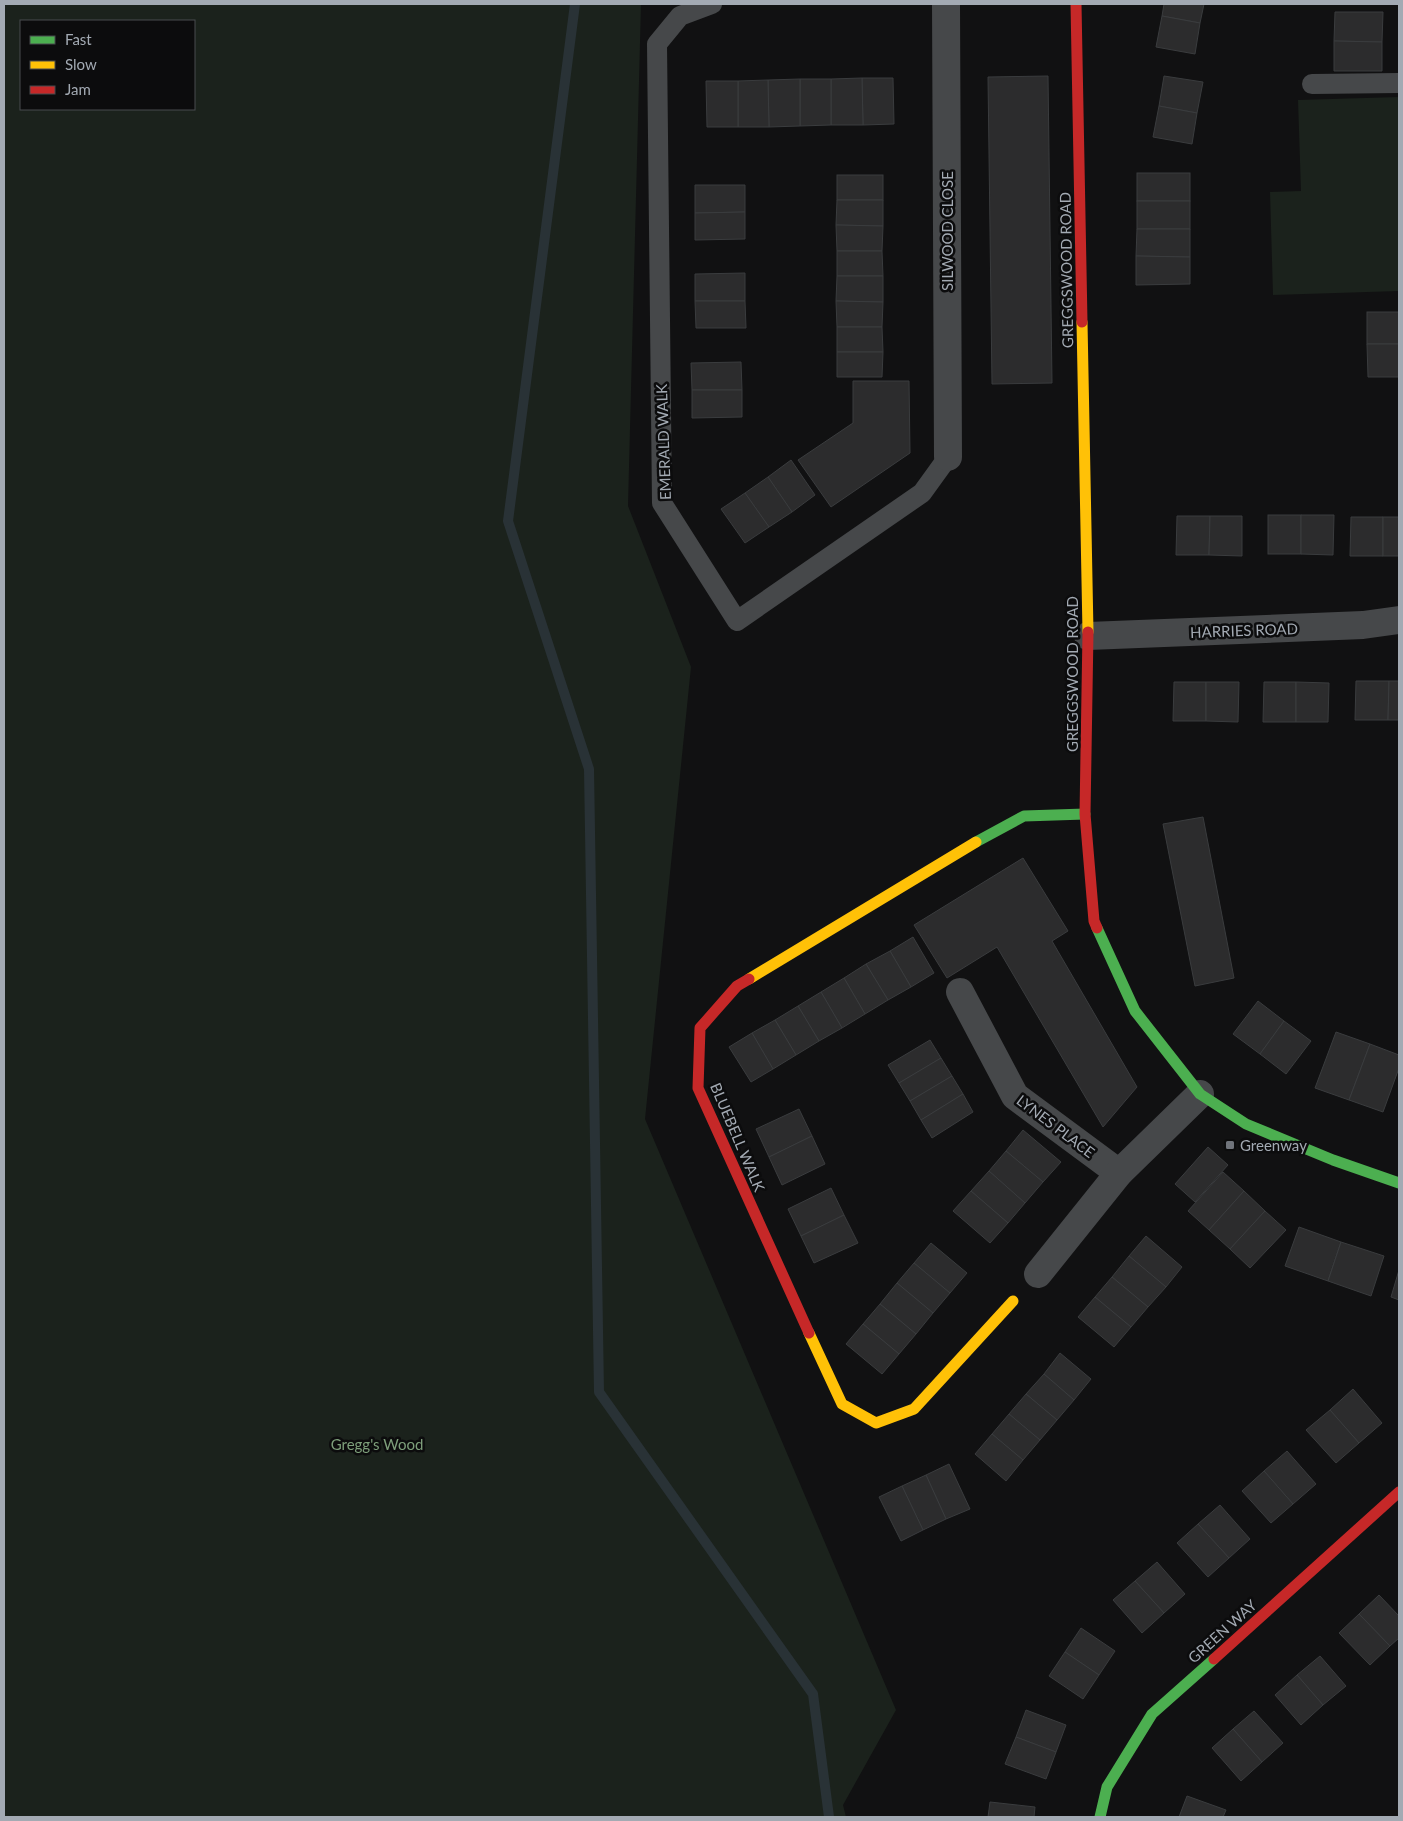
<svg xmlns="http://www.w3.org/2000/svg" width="1403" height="1821" font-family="Lato,sans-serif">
	<rect width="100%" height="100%" fill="#111112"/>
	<g fill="#1b221c" fill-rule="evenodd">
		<path d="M4,4H641L628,506L691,667L645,1119L896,1710L843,1805L846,1817H4ZM21,21H194V109H21Z"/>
		<polygon points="1399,97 1399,291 1273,295 1270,192 1301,191 1298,100"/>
	</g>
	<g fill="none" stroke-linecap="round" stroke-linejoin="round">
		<polyline stroke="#293236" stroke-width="10" points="575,4 508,521 589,769 599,1392 813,1694 829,1817"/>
	</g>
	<g fill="#2c2c2d" stroke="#3a3c3e">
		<polygon points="1164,4 1204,4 1200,23 1162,16"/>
		<polygon points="1335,12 1383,12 1382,42 1334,41"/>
		<polygon points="1162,16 1200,23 1195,54 1156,47"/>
		<polygon points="1334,41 1382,42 1382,71 1334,71"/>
		<polygon points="1048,76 1052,383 992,384 988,77"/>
		<polygon points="1164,76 1203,82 1197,113 1159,106"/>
		<polygon points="862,78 893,78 894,124 863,125"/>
		<polygon points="862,78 863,125 831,125 831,79"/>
		<polygon points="800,79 831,79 831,125 800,126"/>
		<polygon points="800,79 800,126 769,127 768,80"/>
		<polygon points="768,80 769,127 738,127 738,81"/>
		<polygon points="706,81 738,81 738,127 707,127"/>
		<polygon points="1159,106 1197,113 1192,144 1153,137"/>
		<rect x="1137" y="173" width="53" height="28"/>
		<rect x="837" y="175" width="46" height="25"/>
		<polygon points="695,185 745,185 745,212 695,213"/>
		<polygon points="837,200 883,200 883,226 836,225"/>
		<rect x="1137" y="201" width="53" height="28"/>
		<polygon points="745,212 745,239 695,240 695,213"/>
		<polygon points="836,225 883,226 882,251 837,251"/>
		<polygon points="1137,229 1190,229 1190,257 1136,256"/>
		<polygon points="837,251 882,251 883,276 837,276"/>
		<polygon points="1136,256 1190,257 1190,284 1136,285"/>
		<polygon points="745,273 745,301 695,301 695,274"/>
		<polygon points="837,276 883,276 883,302 836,301"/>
		<polygon points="695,301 745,301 746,328 696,328"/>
		<polygon points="836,301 883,302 882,327 837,327"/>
		<rect x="1367" y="312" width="32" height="32"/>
		<polygon points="837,327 882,327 883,352 837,352"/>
		<polygon points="1367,344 1399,344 1399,377 1368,377"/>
		<polygon points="837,352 883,352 882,377 837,377"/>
		<polygon points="741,362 742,390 692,390 691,363"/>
		<polygon points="853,381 909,381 910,453 831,507 798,460 853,423"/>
		<polygon points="692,390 742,390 742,417 692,418"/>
		<polygon points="791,460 815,495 792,512 768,477"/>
		<polygon points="768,477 792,512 769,527 745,493"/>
		<polygon points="745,493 769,527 745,543 721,509"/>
		<rect x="1268" y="515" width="33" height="39"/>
		<polygon points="1301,515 1334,515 1333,555 1301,554"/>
		<polygon points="1177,516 1210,516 1209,555 1176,555"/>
		<polygon points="1210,516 1242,516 1242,556 1209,555"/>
		<polygon points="1351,517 1383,517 1383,556 1350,556"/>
		<rect x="1383" y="517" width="16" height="39"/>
		<polygon points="1356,681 1389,681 1388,720 1355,720"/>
		<polygon points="1389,681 1399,681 1399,720 1388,720"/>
		<polygon points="1174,682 1206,682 1206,721 1173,721"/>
		<polygon points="1206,682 1239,682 1238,722 1206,721"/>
		<polygon points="1264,682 1296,682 1296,722 1263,722"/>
		<polygon points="1296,682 1329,683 1328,722 1296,722"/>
		<polygon points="1203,817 1234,978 1195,986 1163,824"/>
		<polygon points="1023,858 1068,931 1052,941 1137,1087 1103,1127 997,947 947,978 914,925"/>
		<polygon points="913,937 934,973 911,987 890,951"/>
		<polygon points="890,951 911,987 888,1000 866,964"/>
		<polygon points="866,964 888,1000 865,1014 844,978"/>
		<polygon points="844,978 865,1014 842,1028 821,992"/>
		<polygon points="821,992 842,1028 819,1041 798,1006"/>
		<polygon points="1258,1001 1284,1021 1260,1054 1233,1034"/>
		<polygon points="798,1006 819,1041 796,1055 775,1020"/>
		<polygon points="775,1020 796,1055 773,1069 752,1033"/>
		<polygon points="1284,1021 1311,1041 1286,1074 1260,1054"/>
		<polygon points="1336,1032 1370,1044 1349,1100 1315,1088"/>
		<polygon points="752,1033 773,1069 751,1082 729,1047"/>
		<polygon points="930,1040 941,1058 899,1083 888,1065"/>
		<polygon points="1370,1044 1399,1055 1399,1068 1383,1112 1349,1100"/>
		<polygon points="941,1058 952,1076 910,1101 899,1083"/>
		<polygon points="952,1076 963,1094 921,1120 910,1101"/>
		<polygon points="963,1094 973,1112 932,1138 921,1120"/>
		<polygon points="799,1109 812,1136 769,1157 756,1129"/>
		<polygon points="1023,1130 1061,1162 1043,1182 1006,1151"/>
		<polygon points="812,1136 825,1164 782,1185 769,1157"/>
		<polygon points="1208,1147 1228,1165 1195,1202 1175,1184"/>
		<polygon points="1006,1151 1043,1182 1025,1203 989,1171"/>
		<polygon points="989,1171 1025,1203 1008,1223 971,1191"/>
		<polygon points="1223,1172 1244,1191 1209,1230 1188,1211"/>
		<polygon points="831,1188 844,1215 801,1236 788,1209"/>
		<polygon points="971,1191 1008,1223 990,1243 953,1211"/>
		<polygon points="1244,1191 1265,1211 1230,1249 1209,1230"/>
		<polygon points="1265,1211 1286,1230 1250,1268 1230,1249"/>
		<polygon points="844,1215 858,1243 814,1263 801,1236"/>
		<polygon points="1299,1227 1341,1242 1328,1281 1285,1266"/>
		<polygon points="1146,1236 1182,1267 1166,1287 1129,1256"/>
		<polygon points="1341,1242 1384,1256 1371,1296 1328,1281"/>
		<polygon points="931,1243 967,1273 950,1293 914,1263"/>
		<polygon points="1129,1256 1166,1287 1148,1307 1112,1277"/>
		<polygon points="914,1263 950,1293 933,1313 897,1283"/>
		<polygon points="1399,1270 1399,1300 1391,1297"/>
		<polygon points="1112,1277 1148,1307 1131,1327 1095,1297"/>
		<polygon points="897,1283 933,1313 916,1334 880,1304"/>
		<polygon points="1095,1297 1131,1327 1114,1347 1078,1317"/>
		<polygon points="880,1304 916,1334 899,1354 863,1324"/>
		<polygon points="863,1324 899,1354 882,1374 846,1344"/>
		<polygon points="1060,1353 1091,1379 1074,1400 1044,1374"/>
		<polygon points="1044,1374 1074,1400 1057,1420 1026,1394"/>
		<polygon points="1353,1389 1382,1423 1359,1443 1330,1410"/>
		<polygon points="1026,1394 1057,1420 1040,1440 1009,1414"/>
		<polygon points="1330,1410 1359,1443 1336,1463 1306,1430"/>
		<polygon points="1009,1414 1040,1440 1023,1460 992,1434"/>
		<polygon points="992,1434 1023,1460 1006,1481 975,1454"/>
		<polygon points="1287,1451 1316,1484 1293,1504 1264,1471"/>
		<polygon points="949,1464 970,1509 946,1519 926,1475"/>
		<polygon points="1264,1471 1293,1504 1271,1523 1242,1491"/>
		<polygon points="926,1475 946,1519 923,1530 902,1486"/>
		<polygon points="902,1486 923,1530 901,1541 879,1497"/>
		<polygon points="1220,1505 1250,1539 1229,1558 1198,1524"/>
		<polygon points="1198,1524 1229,1558 1208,1577 1177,1543"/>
		<polygon points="1157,1562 1185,1594 1164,1613 1135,1581"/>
		<polygon points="1135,1581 1164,1613 1142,1633 1113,1600"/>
		<polygon points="1379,1595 1399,1616 1399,1638 1390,1646 1359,1614"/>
		<polygon points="1359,1614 1390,1646 1370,1665 1339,1633"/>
		<polygon points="1081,1628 1115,1651 1099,1675 1065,1652"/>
		<polygon points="1065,1652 1099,1675 1083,1699 1049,1676"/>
		<polygon points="1320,1656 1346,1686 1323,1705 1297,1675"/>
		<polygon points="1297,1675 1323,1705 1301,1725 1275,1695"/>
		<polygon points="1026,1710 1066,1725 1056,1752 1016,1737"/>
		<polygon points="1254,1711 1283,1743 1262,1762 1233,1729"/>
		<polygon points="1233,1729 1262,1762 1241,1781 1212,1748"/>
		<polygon points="1016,1737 1056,1752 1046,1779 1005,1764"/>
		<polygon points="1187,1796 1226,1810 1223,1817 1179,1817"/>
		<polygon points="990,1802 1035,1807 1034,1817 988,1817"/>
	</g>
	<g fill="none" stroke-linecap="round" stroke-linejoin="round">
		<g stroke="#46484a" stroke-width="20">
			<polyline points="712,4 680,16 657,44 662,503 737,621 922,493 948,457"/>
			<polyline points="1312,84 1399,83"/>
		</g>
		<g stroke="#46484a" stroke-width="28">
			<polyline points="946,4 948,457"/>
			<polyline points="1088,636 1363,625 1399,620"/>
			<polyline points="960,992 1015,1096 1119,1173"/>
			<polyline points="1038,1274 1119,1173 1200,1094"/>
		</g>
		<g stroke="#4caf50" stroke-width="11">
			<polyline points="976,842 1024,816 1085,814"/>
			<polyline points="1097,928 1135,1011 1200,1094 1246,1124 1333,1160 1399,1183"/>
			<polyline points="1100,1817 1107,1787 1152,1714 1214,1659"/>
		</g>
		<g stroke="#ffc107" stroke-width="11">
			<polyline points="1082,322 1088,632"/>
			<polyline points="749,979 976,842"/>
			<polyline points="809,1333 842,1404 876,1423 914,1409 1013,1301"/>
		</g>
		<g stroke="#c62828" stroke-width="11">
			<polyline points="1076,4 1082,322"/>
			<polyline points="1088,632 1085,814 1094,921 1097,928"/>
			<polyline points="749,979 737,986 700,1028 698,1088 809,1333"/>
			<polyline points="1214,1659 1399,1492"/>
		</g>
	</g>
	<rect fill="#70747b" stroke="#0c0c0d" stroke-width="2" x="1225" y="1140" width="10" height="10" rx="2.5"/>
	<g text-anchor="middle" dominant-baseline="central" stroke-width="5" stroke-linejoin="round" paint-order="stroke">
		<g font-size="15" fill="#a3aab3" stroke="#0c0c0d">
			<text transform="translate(947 231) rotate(-90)">SILWOOD CLOSE</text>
			<text transform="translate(1066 270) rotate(-91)">GREGGSWOOD ROAD</text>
			<text transform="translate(663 442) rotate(-92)">EMERALD WALK</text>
			<text transform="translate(1244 630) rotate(-2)">HARRIES ROAD</text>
			<text transform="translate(1072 674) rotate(-90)">GREGGSWOOD ROAD</text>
			<text transform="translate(1056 1126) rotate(37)">LYNES PLACE</text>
			<text transform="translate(738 1137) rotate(67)">BLUEBELL WALK</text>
			<text transform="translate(1222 1631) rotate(-42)">GREEN WAY</text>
		</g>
		<g font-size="15" fill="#a3aab3" stroke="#0c0c0d" text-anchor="start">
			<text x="1240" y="1145">Greenway</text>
		</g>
		<g font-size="15" fill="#7d9e7a" stroke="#0c0c0d">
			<text x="377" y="1444">Gregg's Wood</text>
		</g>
	</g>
	<rect width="1403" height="1821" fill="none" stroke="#a3aab3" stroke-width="10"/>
	<rect x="20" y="20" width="175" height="90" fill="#0c0c0d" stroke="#484b4f"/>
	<rect x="30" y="36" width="25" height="8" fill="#4caf50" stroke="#484b4f"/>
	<text x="65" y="45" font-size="15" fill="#a3aab3">Fast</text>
	<rect x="30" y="61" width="25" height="8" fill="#ffc107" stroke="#484b4f"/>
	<text x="65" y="70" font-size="15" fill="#a3aab3">Slow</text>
	<rect x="30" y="86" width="25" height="8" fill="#c62828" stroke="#484b4f"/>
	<text x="65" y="95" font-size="15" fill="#a3aab3">Jam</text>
</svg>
